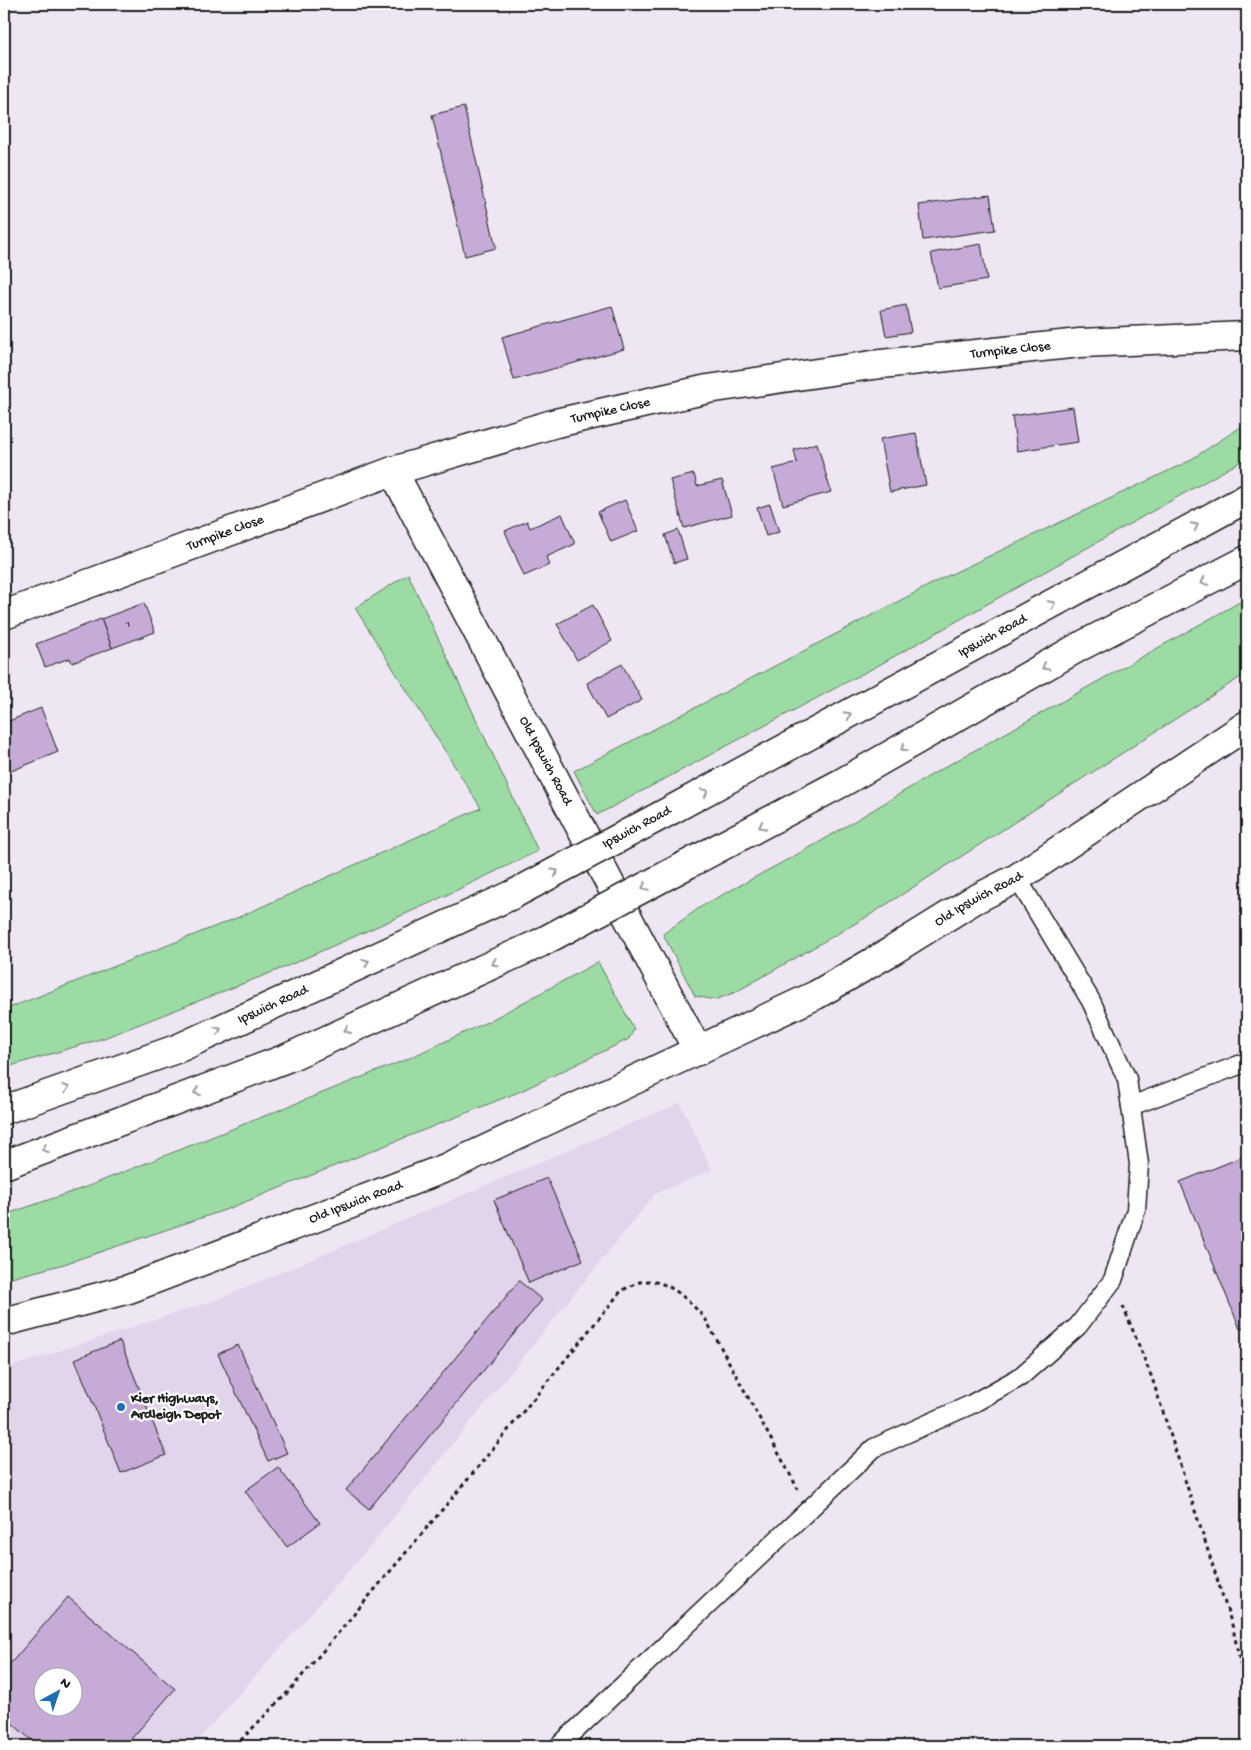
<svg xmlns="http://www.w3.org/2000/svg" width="1251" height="1750" font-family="'Gochi Hand',sans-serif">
	<rect width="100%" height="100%" fill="#eee6f3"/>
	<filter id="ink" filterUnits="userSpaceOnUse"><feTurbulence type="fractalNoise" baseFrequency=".02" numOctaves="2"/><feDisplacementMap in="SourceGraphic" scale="10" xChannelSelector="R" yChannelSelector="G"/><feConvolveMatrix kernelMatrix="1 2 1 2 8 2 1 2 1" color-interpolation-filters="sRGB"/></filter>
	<g filter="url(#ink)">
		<path fill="#e2d4eb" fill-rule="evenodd" d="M680,1103L712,1170L655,1194L367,1550L193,1746H4V1369L216,1300ZM42,1678H72V1708H42Z"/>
		<g fill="#9cdba4" stroke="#5c7c60">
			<polygon points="1247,423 1247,458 879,665 597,815 574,771 943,578 1187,462"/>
			<polygon points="408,574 538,851 430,903 283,968 104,1038 4,1068 4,1010 239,917 481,808 355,608"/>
			<polygon points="1247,598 1247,673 870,915 736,992 715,1000 695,996 663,934 702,906 818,843 936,772"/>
			<polygon points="598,962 634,1029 629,1039 521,1091 225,1210 64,1264 4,1280 4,1215 86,1187 405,1060 489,1021"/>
		</g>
		<g fill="#c6abd8" stroke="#1c1c1c" fill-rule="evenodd">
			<polygon points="464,107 496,248 465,256 432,115"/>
			<polygon points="990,195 995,230 923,240 919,205"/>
			<polygon points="981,244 987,280 938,288 931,253"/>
			<polygon points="906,305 911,332 886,336 881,310"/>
			<polygon points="612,306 624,349 514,380 502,337"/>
			<polygon points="1073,407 1078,442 1017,451 1012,416"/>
			<polygon points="916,433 926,485 890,492 880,439"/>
			<polygon points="817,443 831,492 783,505 773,469 797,463 794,450"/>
			<polygon points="694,474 697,486 722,480 732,515 684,528 670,480"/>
			<polygon points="625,500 638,531 611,542 598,512"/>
			<polygon points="770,504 779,532 766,536 757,508"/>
			<polygon points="562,514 575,544 546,557 549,565 524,576 505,531 527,521 530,528"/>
			<polygon points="678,530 687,559 674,563 665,535"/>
			<polygon points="144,603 155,632 112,648 101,619"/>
			<polygon points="593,605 612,641 577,660 557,624"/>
			<polygon points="101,619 112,648 72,663 70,658 45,667 36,644"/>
			<polygon points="622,664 642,700 606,719 587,683"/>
			<polygon points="41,708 58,752 4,774 4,723"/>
			<polygon points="1247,1155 1247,1326 1240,1329 1180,1182"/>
			<polygon points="547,1178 583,1260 529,1283 494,1200"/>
			<polygon points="519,1281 542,1300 369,1509 346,1490"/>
			<polygon points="120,1341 166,1455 121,1473 75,1359"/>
			<polygon points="238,1345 287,1453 268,1461 218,1354"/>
			<polygon points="278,1467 320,1523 287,1547 245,1491"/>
			<path d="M68,1597L175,1689L125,1746H38L4,1716V1671ZM42,1678H72V1708H42Z"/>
		</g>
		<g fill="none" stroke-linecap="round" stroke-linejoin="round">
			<g stroke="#1c1c1c" stroke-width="21">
				<g id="lane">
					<polyline points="1131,1106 1247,1062"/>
					<polyline points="559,1746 874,1448 970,1405 1020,1377 1078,1326 1113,1280 1136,1210 1139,1164 1127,1079 1091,1001 1017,878"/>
				</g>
			</g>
			<g stroke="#1c1c1c" stroke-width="31">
				<g id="street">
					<path id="s1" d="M4,615L393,471"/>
				</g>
			</g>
			<g stroke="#1c1c1c" stroke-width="31">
				<g id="secondary">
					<path id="s2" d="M698,1051L393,471L556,423L708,389L872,365L1080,343L1247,336"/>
					<path id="s3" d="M4,1322L129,1289L448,1167L816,995L890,952L972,901L1017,878L1247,725"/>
				</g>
			</g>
			<g stroke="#1c1c1c" stroke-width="31">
				<g id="highway">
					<path id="s4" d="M662,815L1247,498"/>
					<polyline points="688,864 843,782 1079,647 1247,560"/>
					<path id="s5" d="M4,1110L179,1048L512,895"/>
					<polyline points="4,1165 287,1058 540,943"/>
				</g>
			</g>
			<g stroke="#1c1c1c" stroke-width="3" stroke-dasharray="4 4" stroke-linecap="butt">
				<polyline points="1123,1306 1152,1378 1233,1628 1247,1697"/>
				<path d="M235,1746L290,1690L474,1472L622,1290C628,1288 634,1284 640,1282C666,1276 691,1302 706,1320L798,1489"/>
			</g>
			<use href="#lane" stroke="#fff" stroke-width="18"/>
			<use href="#street" stroke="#fff" stroke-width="28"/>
			<use href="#secondary" stroke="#fff" stroke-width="28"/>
			<use href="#highway" stroke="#fff" stroke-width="28"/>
			<g stroke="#1c1c1c" stroke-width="31" stroke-linecap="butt">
				<g id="highway-bridge">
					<polyline points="512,895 662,815"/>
					<polyline points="540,943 688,864"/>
				</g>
			</g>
			<use href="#highway-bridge" stroke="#fff" stroke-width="28"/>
		</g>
		<defs><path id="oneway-chevron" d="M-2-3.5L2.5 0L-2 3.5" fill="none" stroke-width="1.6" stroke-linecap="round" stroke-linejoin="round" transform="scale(1.25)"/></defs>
		<g stroke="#999">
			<use href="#oneway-chevron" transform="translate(1195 526) rotate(-28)"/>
			<use href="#oneway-chevron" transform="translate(1204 582) rotate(153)"/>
			<use href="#oneway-chevron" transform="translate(1052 604) rotate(-28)"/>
			<use href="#oneway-chevron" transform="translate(1045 667) rotate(150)"/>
			<use href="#oneway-chevron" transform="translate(848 715) rotate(-28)"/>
			<use href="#oneway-chevron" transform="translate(904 748) rotate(150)"/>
			<use href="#oneway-chevron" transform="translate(705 792) rotate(-28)"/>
			<use href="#oneway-chevron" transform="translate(762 826) rotate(152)"/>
			<use href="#oneway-chevron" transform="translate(555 872) rotate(-28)"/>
			<use href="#oneway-chevron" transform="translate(645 887) rotate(152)"/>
			<use href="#oneway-chevron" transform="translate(366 962) rotate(-25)"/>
			<use href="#oneway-chevron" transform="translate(495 963) rotate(156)"/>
			<use href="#oneway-chevron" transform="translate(218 1030) rotate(-25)"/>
			<use href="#oneway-chevron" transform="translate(347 1030) rotate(156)"/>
			<use href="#oneway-chevron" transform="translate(66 1088) rotate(-19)"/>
			<use href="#oneway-chevron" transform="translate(197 1092) rotate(159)"/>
			<use href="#oneway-chevron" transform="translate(45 1149) rotate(159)"/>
		</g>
	</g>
	<circle fill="#1f6fb2" stroke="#fff" stroke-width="2" cx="121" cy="1407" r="5"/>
	<g text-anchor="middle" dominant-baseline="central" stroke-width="4.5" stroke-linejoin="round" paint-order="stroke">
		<g font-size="11" fill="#46404b">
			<text x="128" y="625">1</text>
		</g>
		<g font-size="14" fill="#1c1c1c" stroke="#fff">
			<text stroke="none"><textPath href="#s2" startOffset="1286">Turnpike Close</textPath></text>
			<text stroke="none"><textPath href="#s2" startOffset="881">Turnpike Close</textPath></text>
			<text stroke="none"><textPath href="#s1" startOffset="236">Turnpike Close</textPath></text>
			<text stroke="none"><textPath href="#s4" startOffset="376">Ipswich Road</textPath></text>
			<text transform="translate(545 761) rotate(62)">Old Ipswich Road</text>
			<text transform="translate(637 828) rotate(-28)">Ipswich Road</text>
			<text stroke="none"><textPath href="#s3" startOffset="1066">Old Ipswich Road</textPath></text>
			<text stroke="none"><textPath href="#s5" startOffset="289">Ipswich Road</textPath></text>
			<text stroke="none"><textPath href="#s3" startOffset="372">Old Ipswich Road</textPath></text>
		</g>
		<g font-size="14" font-weight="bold" fill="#1c1c1c" stroke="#fff" text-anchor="start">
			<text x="131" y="1399">Kier Highways,<tspan x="131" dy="16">Ardleigh Depot</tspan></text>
		</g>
	</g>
	<rect width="1251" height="1750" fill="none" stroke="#fff" stroke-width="20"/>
	<rect x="10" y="10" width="1231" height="1730" fill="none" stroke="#1c1c1c" stroke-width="2" filter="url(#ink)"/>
	<g transform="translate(58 1692) rotate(40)"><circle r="24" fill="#ffffff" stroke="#a4a4a4"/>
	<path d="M0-4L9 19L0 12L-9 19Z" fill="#1f6fb2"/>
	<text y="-8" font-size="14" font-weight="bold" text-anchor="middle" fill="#1c1c1c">N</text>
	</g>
</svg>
